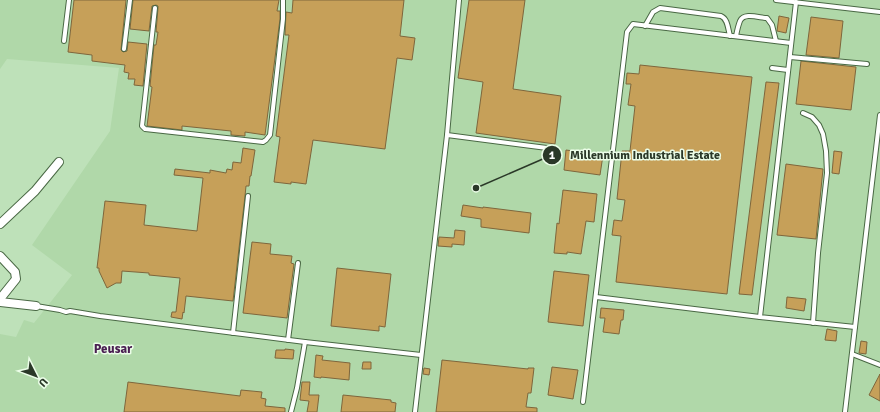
<svg xmlns="http://www.w3.org/2000/svg" width="880" height="412" font-family="Signika,sans-serif">
	<rect width="100%" height="100%" fill="#bee1b9"/>
	<polygon fill="#b0d8a9" points="0,0 880,0 880,412 0,412 0,334 16,337 24,320 34,323 72,275 32,245 110,131 119,68 7,59 0,69"/>
	<g fill="#c6a059" stroke="#7e663c">
		<polygon points="74,0 126,0 121,50 123,52 127,51 128,42 147,44 143,86 134,85 135,79 128,79 129,73 124,72 125,65 92,61 92,55 68,52"/>
		<polygon points="133,0 279,0 277,11 280,11 280,19 265,135 245,132 245,136 231,135 231,131 182,126 182,130 147,126 152,87 150,86 154,45 156,45 158,32 156,32 158,8 158,6 156,5 152,6 149,31 130,29"/>
		<polygon points="293,0 404,0 400,36 415,38 412,60 397,58 385,149 313,140 306,184 291,182 291,184 274,182 280,137 276,136 289,35 285,35 286,12 292,13"/>
		<polygon points="469,0 525,0 513,89 561,96 555,144 476,133 483,82 458,78"/>
		<polygon points="779,16 789,18 786,33 777,31"/>
		<polygon points="811,17 843,21 839,58 806,55"/>
		<polygon points="801,61 856,67 851,110 796,104"/>
		<polygon points="640,65 752,77 727,294 616,282 621,236 612,235 614,220 622,221 625,200 617,199 622,151 630,151 635,106 628,105 631,84 626,84 627,73 639,74"/>
		<polygon points="766,82 779,83 752,295 739,294"/>
		<polygon points="243,148 255,150 251,176 250,176 249,186 246,186 245,196 233,301 186,296 184,313 183,312 182,319 171,317 172,312 176,312 180,278 149,275 149,273 122,271 121,283 116,283 107,288 99,271 99,268 97,268 105,201 146,205 144,225 197,231 203,178 174,175 175,169 210,173 210,170 226,173 227,169 232,170 233,162 241,163"/>
		<polygon points="566,150 603,155 600,175 564,170"/>
		<polygon points="834,151 842,152 839,174 832,173"/>
		<polygon points="786,164 823,169 816,239 777,235"/>
		<polygon points="563,190 597,194 594,222 586,221 581,254 567,252 567,254 554,253 557,223 559,224"/>
		<polygon points="463,205 483,208 483,207 531,213 529,233 481,227 481,219 461,216"/>
		<polygon points="455,230 465,231 464,245 452,244 452,247 438,246 439,237 454,238"/>
		<polygon points="252,242 271,244 270,254 292,256 291,263 294,264 287,318 243,313"/>
		<polygon points="337,268 391,274 385,327 379,326 379,331 331,326"/>
		<polygon points="554,271 589,275 583,326 548,322"/>
		<polygon points="787,297 806,299 804,311 786,308"/>
		<polygon points="601,308 624,310 623,320 621,320 619,334 603,332 605,318 600,318"/>
		<polygon points="827,329 837,331 836,341 825,340"/>
		<polygon points="861,341 867,342 866,354 859,353"/>
		<polygon points="285,349 294,350 293,359 275,358 276,350 285,350"/>
		<polygon points="316,355 323,356 322,360 350,363 349,380 321,377 321,378 314,377"/>
		<polygon points="442,360 528,369 528,368 534,368 531,393 528,393 526,407 537,408 537,412 436,412"/>
		<polygon points="363,362 371,362 371,369 362,369"/>
		<polygon points="552,367 578,370 573,399 548,395"/>
		<polygon points="424,368 430,369 429,375 423,374"/>
		<polygon points="880,374 880,401 869,395"/>
		<polygon points="128,382 240,396 241,390 262,392 261,398 266,399 265,406 285,408 285,412 124,412"/>
		<polygon points="302,382 310,382 309,395 319,395 317,412 307,412 309,401 300,400"/>
		<polygon points="343,395 391,400 391,402 396,403 395,412 341,412"/>
	</g>
	<g fill="none" stroke-linecap="round" stroke-linejoin="round">
		<g stroke="#496844" stroke-width="6">
			<g id="lane">
				<polyline points="776,0 880,12"/>
				<polyline points="796,2 760,317 855,327"/>
				<polyline points="155,8 142,126 145,129 263,142 266,140 270,135 283,19 283,0"/>
				<path d="M645,26L653,12L660,8L721,16C728,19 728,29 730,36"/>
				<path d="M736,36C737,31 738,26 740,21C744,12 760,18 767,18L772,25L776,41"/>
				<polyline points="64,41 69,0"/>
				<polyline points="124,49 130,0"/>
				<polyline points="790,57 867,64"/>
				<polyline points="772,68 788,70"/>
				<polyline points="803,113 812,117 819,125 823,134 826,151 827,173 818,253 813,323"/>
				<polyline points="447,135 547,148"/>
				<polyline points="596,297 760,317"/>
				<polyline points="36,306 60,310 66,312 70,311 100,316 305,342 421,355"/>
				<polyline points="233,333 248,196"/>
				<polyline points="288,340 298,263"/>
				<polyline points="852,354 880,365"/>
				<polyline points="583,402 627,32 633,24 791,43"/>
				<polyline points="291,412 297,388 305,342"/>
				<polyline points="415,412 447,135 459,0"/>
				<polyline points="845,412 880,115"/>
			</g>
		</g>
		<g stroke="#496844" stroke-width="10">
			<g id="street">
				<polyline points="0,224 35,191 59,162"/>
				<polyline points="0,256 15,272 16,279 0,299"/>
				<polyline points="0,302 36,306"/>
			</g>
		</g>
		<use href="#lane" stroke="#fff" stroke-width="4"/>
		<use href="#street" stroke="#fff" stroke-width="8"/>
	</g>
	<g text-anchor="middle" dominant-baseline="central" stroke-width="3" stroke-linejoin="round" paint-order="stroke">
		<g font-size="13" font-weight="bold" fill="#4a1f52" stroke="#ebfde8">
			<text x="113" y="349">Peusar</text>
		</g>
	</g>
	<path fill="none" stroke="#2a3828" stroke-width="1.5" d="M476 188L552 155"/>
	<g fill="#2a3828" stroke="#ebfde8" stroke-width="1.5">
		<circle cx="476" cy="188" r="4"/>
		<circle cx="552" cy="155" r="10"/>
	</g>
	<g font-size="12" text-anchor="middle" font-weight="bold" fill="#fff">
		<text x="552" y="159">1</text>
	</g>
	<g font-size="12" text-anchor="middle" font-weight="bold" fill="#2a3828" stroke="#ebfde8" stroke-width="3" stroke-linejoin="round" paint-order="stroke">
		<text x="645" y="159">Millennium Industrial Estate</text>
	</g>
	<g transform="translate(36 376) rotate(132)" stroke="#ebfde8" stroke-width="3" paint-order="stroke">
	<path d="M0-3L7 15L0 10L-7 15Z" fill="#2a3828"/>
	<text y="-6" font-size="11" font-weight="bold" text-anchor="middle" fill="#2a3828">U</text>
	</g>
</svg>
